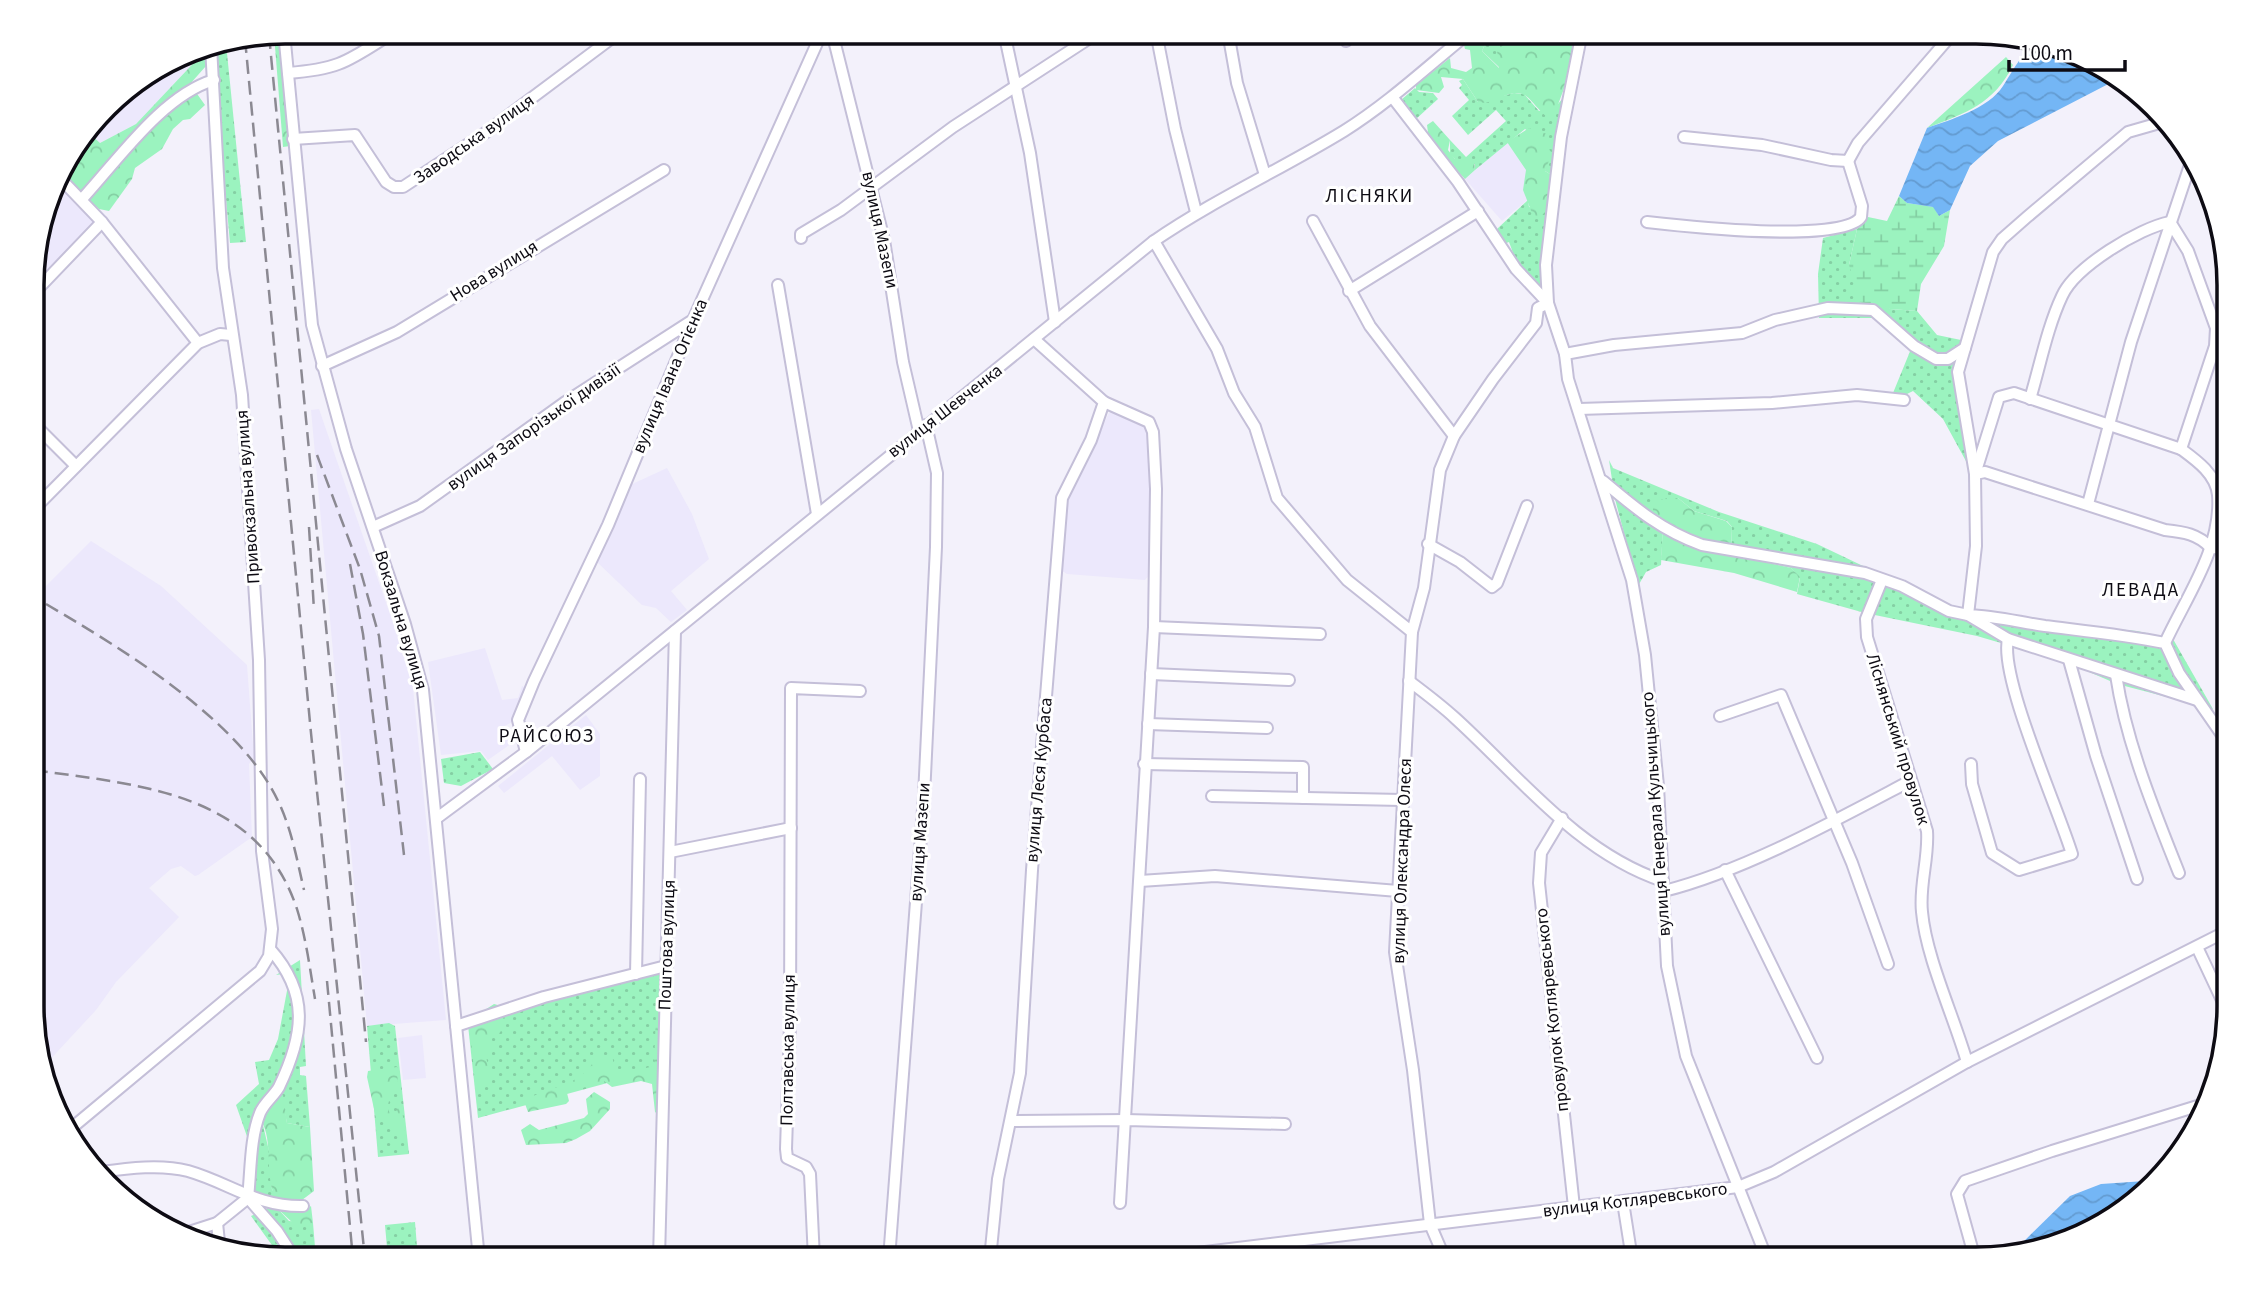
<svg xmlns="http://www.w3.org/2000/svg" width="2261" height="1291" font-family="'Source Sans 3',sans-serif">
	<defs>
		<pattern id="grass-dots" width="8" height="8" patternUnits="userSpaceOnUse" patternTransform="scale(1.75)"><rect width="8" height="8" fill="#9bf3bf"/><path d="M2 2h.1M6 6h.1" fill="none" stroke="#84cfa3" stroke-width="1.8" stroke-linecap="round"/></pattern>
		<pattern id="forest-crowns" width="20" height="18" patternUnits="userSpaceOnUse" patternTransform="scale(1.75)"><rect width="20" height="18" fill="#9bf3bf"/><path d="M2 6a3 3 0 1 1 6 0M12 15a3 3 0 1 1 6 0" fill="none" stroke="#84cfa3"/></pattern>
		<pattern id="wetland-marsh" width="20" height="14" patternUnits="userSpaceOnUse" patternTransform="scale(1.75)"><rect width="20" height="14" fill="#9bf3bf"/><path d="M1 5h8M5 5V1M11 12h8M15 12V8" fill="none" stroke="#84cfa3"/></pattern>
		<pattern id="water-waves" width="16" height="10" patternUnits="userSpaceOnUse" patternTransform="scale(1.75)"><rect width="16" height="10" fill="#74b6f5"/><path d="M0 5q4-4 8 0t8 0" fill="none" stroke="#639bd1"/></pattern>
	</defs>
	<rect width="100%" height="100%" fill="#f3f1fb"/>
	<g fill="#ece8fc">
		<polygon points="202,48 204,52 136,124 100,143 88,132 117,95 188,51"/>
		<polygon points="1507,142 1541,189 1502,221 1465,179"/>
		<polygon points="56,178 95,223 34,288 34,252"/>
		<polygon points="319,409 412,678 446,1020 367,1026 311,410"/>
		<polygon points="1115,410 1146,423 1149,429 1150,574 1145,580 1067,574 1061,570 1069,494 1109,413"/>
		<polygon points="667,468 692,514 709,559 671,591 687,610 671,622 656,608 642,605 596,561 628,486"/>
		<polygon points="91,541 161,586 247,665 254,758 249,764 252,837 198,875 195,876 181,866 171,869 149,888 179,917 116,982 96,1010 44,1066 34,1039 34,598"/>
		<polygon points="485,648 502,700 518,698 522,686 528,689 517,719 503,727 512,743 488,760 481,751 441,755 428,662"/>
		<polygon points="586,715 600,734 600,776 580,790 552,756 504,793 498,786"/>
		<polygon points="422,1035 426,1078 403,1080 398,1038"/>
	</g>
	<g fill="url(#grass-dots)">
		<polygon points="1482,32 1511,32 1500,68 1482,51 1489,35"/>
		<polygon points="226,43 246,242 230,243 212,46"/>
		<polygon points="1463,79 1478,102 1514,93 1524,94 1539,111 1558,104 1563,98 1554,146 1550,188 1550,174 1545,171 1547,144 1525,129 1475,170 1475,164 1457,161 1450,154 1450,140 1466,157 1506,121 1496,110 1468,135 1452,116 1469,100 1459,88 1462,85 1459,81"/>
		<polygon points="1415,88 1419,92 1433,93 1438,99 1416,119 1401,100"/>
		<polygon points="1528,200 1529,207 1547,211 1545,294 1515,258 1509,242 1504,244 1497,229"/>
		<polygon points="1857,229 1849,265 1890,309 1917,311 1937,335 1961,340 1959,372 1973,474 1943,419 1913,391 1903,396 1893,393 1911,349 1873,318 1819,318 1818,274 1823,238"/>
		<polygon points="1609,460 1613,468 1719,512 1817,544 1949,607 2024,620 2137,631 2173,639 2213,709 2117,684 2066,662 1977,636 1865,613 1797,594 1800,578 1791,568 1731,554 1732,527 1727,521 1694,511 1678,498 1663,527 1661,565 1646,572 1638,586 1615,499"/>
		<polygon points="480,752 493,769 461,786 444,783 441,759"/>
		<polygon points="300,960 306,1066 300,1067 300,1075 306,1076 310,1127 287,1123 283,1104 263,1125 269,1151 272,1190 282,1196 281,1203 252,1191 250,1145 236,1105 259,1084 255,1062 269,1060 278,1039 289,980 283,974 276,975"/>
		<polygon points="663,971 659,1069 478,1118 468,1025 545,1000"/>
		<polygon points="389,1023 395,1026 409,1154 378,1157 367,1026"/>
		<polygon points="270,1207 278,1209 289,1221 313,1223 316,1259 282,1259 251,1216"/>
		<polygon points="415,1222 418,1259 388,1259 385,1225"/>
	</g>
	<g fill="url(#forest-crowns)">
		<polygon points="281,32 290,146 283,147 274,34"/>
		<path d="M1478,32L1489,35L1482,51L1499,68L1497,51L1510,38L1511,32H1575L1572,67L1556,110L1546,116C1538,110 1533,101 1526,96C1511,85 1493,107 1478,102L1463,79L1441,77L1444,87L1439,93L1416,90V85L1450,58L1451,68L1466,72L1472,68L1470,50L1465,49L1464,45Z"/>
		<polygon points="204,52 206,66 190,84 205,105 190,119 183,120 173,129 162,149 135,168 132,179 109,211 99,209 80,192 75,197 58,172 88,132 100,143 136,124"/>
		<path d="M2006,57L2013,65C1994,104 1966,113 1927,128Z"/>
		<polygon points="1433,121 1450,140 1448,150 1455,159 1474,159 1475,170 1465,179 1429,140 1427,125"/>
		<polygon points="1529,128 1547,134 1547,147 1552,153 1545,171 1550,174 1549,207 1539,219 1532,213 1523,190 1526,170 1507,142"/>
		<polygon points="1667,498 1678,498 1694,511 1726,521 1732,527 1731,554 1791,568 1800,577 1797,592 1734,573 1661,560 1663,527 1653,516 1653,502"/>
		<path d="M664,973L659,1115L655,1112L652,1084L641,1081L612,1087L604,1081L567,1093L569,1101L566,1104L528,1112L524,1101C552,1084 578,1089 596,1058L612,1055L615,1070H638L654,1066L657,988L651,977Z"/>
		<path d="M494,1004L505,1007L509,1020L498,1035L489,1034V1052L486,1056L491,1081L481,1087C471,1079 473,1036 468,1021Z"/>
		<path d="M397,1067L398,1090C391,1094 385,1105 390,1113L396,1112L401,1101L405,1133L402,1136H398L382,1118H376L367,1077L368,1071Z"/>
		<polygon points="594,1092 610,1102 610,1109 590,1131 576,1139 566,1143 526,1145 521,1130 530,1124 539,1130 584,1118 588,1114 586,1099"/>
		<path d="M283,1095L287,1123L310,1127L314,1191L302,1200L297,1208L302,1213L311,1206L313,1223L295,1225L278,1209L281,1196L275,1197C264,1173 274,1143 261,1120L278,1096Z"/>
	</g>
	<polygon fill="url(#wetland-marsh)" points="1899,196 1907,203 1934,207 1939,216 1950,210 1944,246 1921,284 1917,311 1890,309 1860,302 1849,265 1857,229 1868,217 1887,221"/>
	<g fill="url(#water-waves)">
		<path d="M2032,46L2103,65L2118,79L1998,141L1970,166L1950,210L1939,216L1933,207L1907,203L1899,196L1927,128C1952,119 1988,109 2003,86C2014,69 2017,61 2032,46Z"/>
		<polygon points="2145,1181 2149,1183 2117,1217 2013,1252 2070,1196 2101,1184"/>
	</g>
	<g fill="none" stroke-linecap="round" stroke-linejoin="round">
		<g stroke="#c4bfd8" stroke-width="14">
			<g id="minor">
				<polyline points="284,32 312,325 346,449 405,624 423,690 479,1259"/>
				<polyline points="832,32 884,240 903,362 919,431"/>
				<polyline points="1004,32 1030,153 1055,322"/>
				<polyline points="1156,32 1175,129 1196,212"/>
				<polyline points="1228,32 1237,83 1265,175"/>
				<polyline points="1344,32 1346,41"/>
				<polyline points="1582,32 1561,137 1546,265 1548,303 1565,354 1568,379 1632,580 1645,655 1658,786 1667,966 1686,1056 1767,1259"/>
				<path d="M288,73C342,69 349,60 394,32"/>
				<polyline points="1393,98 1458,182 1516,269 1548,303 1538,308 1536,323 1493,379 1454,436 1440,470 1424,588 1412,632 1395,952 1413,1070 1430,1224 1445,1259"/>
				<path d="M2163,122L2128,132L2027,217L2002,239L1993,252L1958,372L1975,474L1976,546L1968,615C1995,616 2018,622 2045,626C2085,631 2125,635 2165,643L2179,673L2229,745"/>
				<polyline points="1684,137 1762,145 1831,160 1848,161"/>
				<polyline points="293,139 355,135 386,182 394,187 403,187 485,133 620,32"/>
				<polyline points="1848,161 1858,143 1954,32"/>
				<polyline points="57,175 102,222 198,343"/>
				<path d="M82,199C118,160 163,95 214,80"/>
				<polyline points="1313,221 1370,326 1454,436"/>
				<path d="M1647,222C1682,226 1843,244 1861,217L1862,206L1848,161"/>
				<polyline points="801,238 801,234 841,210 953,127 1099,32"/>
				<polyline points="1154,241 1217,349 1234,393 1255,427 1277,498 1347,580 1412,632"/>
				<polyline points="778,285 817,514"/>
				<polyline points="1349,291 1478,211"/>
				<polyline points="34,293 102,222"/>
				<polyline points="1565,354 1614,345 1742,333 1775,320 1828,308 1873,310 1914,346 1936,359 1948,359 1965,348"/>
				<polyline points="322,366 397,332 664,170"/>
				<path d="M2030,399C2040,366 2047,328 2062,296C2075,267 2139,228 2170,222L2188,251L2216,328L2215,346L2181,449C2196,460 2216,474 2218,495C2222,548 2186,597 2165,643"/>
				<polyline points="1104,402 1149,422 1153,432 1156,489 1154,627 1120,1203"/>
				<polyline points="1579,409 1772,403 1857,395 1904,400"/>
				<polyline points="34,424 76,466"/>
				<polyline points="1976,471 1999,397 2014,393 2181,449"/>
				<path d="M1975,474L1985,472L2165,530C2184,532 2198,534 2211,548"/>
				<path d="M1603,481C1635,508 1662,531 1702,545L1865,573L1902,586L1949,611L1968,615L2008,639L2197,700"/>
				<polyline points="2088,504 2131,342 2192,159"/>
				<polyline points="34,509 198,343 220,334 231,335"/>
				<polyline points="373,527 420,506 564,403 693,320"/>
				<polyline points="1428,544 1460,562 1492,587 1497,583 1527,506"/>
				<polyline points="2211,548 2229,549"/>
				<path d="M1882,580L1866,619L1867,637L1927,831C1929,858 1919,885 1922,912C1926,957 1954,1017 1967,1062"/>
				<polyline points="1154,627 1320,634"/>
				<polyline points="2069,660 2096,756 2137,879"/>
				<polyline points="1151,674 1289,680"/>
				<path d="M2116,675C2126,742 2154,810 2179,873"/>
				<path d="M1409,681C1425,693 1441,705 1455,718C1519,776 1578,853 1663,881"/>
				<polyline points="1720,716 1781,695 1852,863 1888,964"/>
				<polyline points="1148,724 1267,728"/>
				<polyline points="526,752 518,720 534,681 608,525 693,320 822,32"/>
				<polyline points="1144,764 1303,767 1303,798"/>
				<path d="M1971,764L1972,784L1992,853L2019,870L2072,854C2058,808 1999,677 2008,639"/>
				<polyline points="1212,796 1402,800"/>
				<path d="M437,818L526,752L1154,241C1215,199 1282,169 1344,131C1390,102 1428,66 1470,32"/>
				<polyline points="1562,818 1541,853 1539,883 1574,1207"/>
				<polyline points="670,852 791,828"/>
				<polyline points="1725,870 1817,1058"/>
				<polyline points="1140,881 1215,876 1398,891"/>
				<path d="M1664,891C1744,871 1836,820 1910,781"/>
				<polyline points="2197,947 2229,1015"/>
				<path d="M270,949C310,994 304,1035 279,1087C274,1096 264,1103 260,1113C250,1138 251,1170 248,1198L277,1231L295,1259"/>
				<polyline points="636,974 640,779"/>
				<polyline points="456,1026 544,997 666,966"/>
				<polyline points="1012,1121 1126,1120 1285,1124"/>
				<polyline points="68,1131 260,971 269,956 272,929 262,851 259,660 242,395 223,268 211,46"/>
				<path d="M101,1172C129,1168 161,1164 188,1171C230,1183 257,1207 303,1206"/>
				<polyline points="1623,1202 1632,1259"/>
				<polyline points="217,1223 219,1242"/>
				<polyline points="186,1233 217,1223 248,1198"/>
				<polyline points="659,1259 675,631"/>
				<polyline points="814,1259 810,1174 806,1167 787,1158 786,1149 790,1024 791,688 860,691"/>
				<polyline points="889,1259 924,796 936,547 937,473 926,425"/>
				<polyline points="990,1259 998,1179 1020,1073 1032,870 1062,498 1091,440 1104,402 1034,339"/>
				<polyline points="1148,1259 1738,1187 1774,1172 1967,1062 2229,930"/>
				<polyline points="1975,1259 1957,1194 1965,1181 2052,1151 2204,1104"/>
			</g>
		</g>
		<use href="#minor" stroke="#fff" stroke-width="10"/>
		<g stroke="#8b8992" stroke-width="2.5" stroke-dasharray="14 7" stroke-linecap="butt">
			<polyline points="269,35 366,1042"/>
			<polyline points="245,39 311,733 365,1259"/>
			<polyline points="317,455 360,569 379,636 404,855"/>
			<polyline points="309,527 314,610"/>
			<polyline points="350,564 363,634 384,806"/>
			<path d="M46,604C121,648 242,721 279,803C292,831 297,860 304,890"/>
			<path d="M34,770C137,785 258,791 297,909C306,938 310,969 315,999"/>
			<polyline points="327,981 353,1259"/>
		</g>
	</g>
	<g text-anchor="middle" dominant-baseline="central" stroke-width="6" stroke-linejoin="round" paint-order="stroke">
		<g font-size="18" fill="#0d0b13" stroke="#fff">
			<text transform="translate(474 139) rotate(-35)">Заводська вулиця</text>
			<text transform="translate(880 230) rotate(78)">вулиця Мазепи</text>
			<text transform="translate(494 271) rotate(-32)">Нова вулиця</text>
			<text transform="translate(670 376) rotate(-67)">вулиця Івана Огієнка</text>
			<text transform="translate(945 411) rotate(-38)">вулиця Шевченка</text>
			<text transform="translate(534 427) rotate(-35)">вулиця Запорізької дивізії</text>
			<text transform="translate(248 497) rotate(-94)">Привокзальна вулиця</text>
			<text transform="translate(401 620) rotate(73)">Вокзальна вулиця</text>
			<text transform="translate(1898 739) rotate(73)">Ліснянський провулок</text>
			<text transform="translate(1039 780) rotate(-85)">вулиця Леся Курбаса</text>
			<text transform="translate(1656 814) rotate(-94)">вулиця Генерала Кульчицького</text>
			<text transform="translate(920 842) rotate(-86)">вулиця Мазепи</text>
			<text transform="translate(1402 861) rotate(-88)">вулиця Олександра Олеся</text>
			<text transform="translate(667 945) rotate(-88)">Поштова вулиця</text>
			<text transform="translate(1552 1010) rotate(-96)">провулок Котляревського</text>
			<text transform="translate(788 1050) rotate(-89)">Полтавська вулиця</text>
			<text transform="translate(1635 1200) rotate(-7)">вулиця Котляревського</text>
		</g>
		<g font-size="19" letter-spacing="2" fill="#0d0b13" stroke="#fff">
			<text x="1370" y="196">ЛІСНЯКИ</text>
			<text x="2141" y="590">ЛЕВАДА</text>
			<text x="547" y="736">РАЙСОЮЗ</text>
		</g>
	</g>
	<path d="M0 0H2261V1291H0ZM285 44H1976A241 241 0 0 1 2217 285V1006A241 241 0 0 1 1976 1247H285A241 241 0 0 1 44 1006V285A241 241 0 0 1 285 44Z" fill="#fff" fill-rule="evenodd"/>
	<path fill="none" stroke="#0d0b13" stroke-width="3.5" d="M285 44H1976A241 241 0 0 1 2217 285V1006A241 241 0 0 1 1976 1247H285A241 241 0 0 1 44 1006V285A241 241 0 0 1 285 44Z"/>
	<path d="M2009 60v10h116v-10" fill="none" stroke="#0d0b13" stroke-width="3.5"/>
	<text x="2020" y="60" font-size="21" fill="#0d0b13" stroke="#ffffff" stroke-width="5" paint-order="stroke">100 m</text>
</svg>
